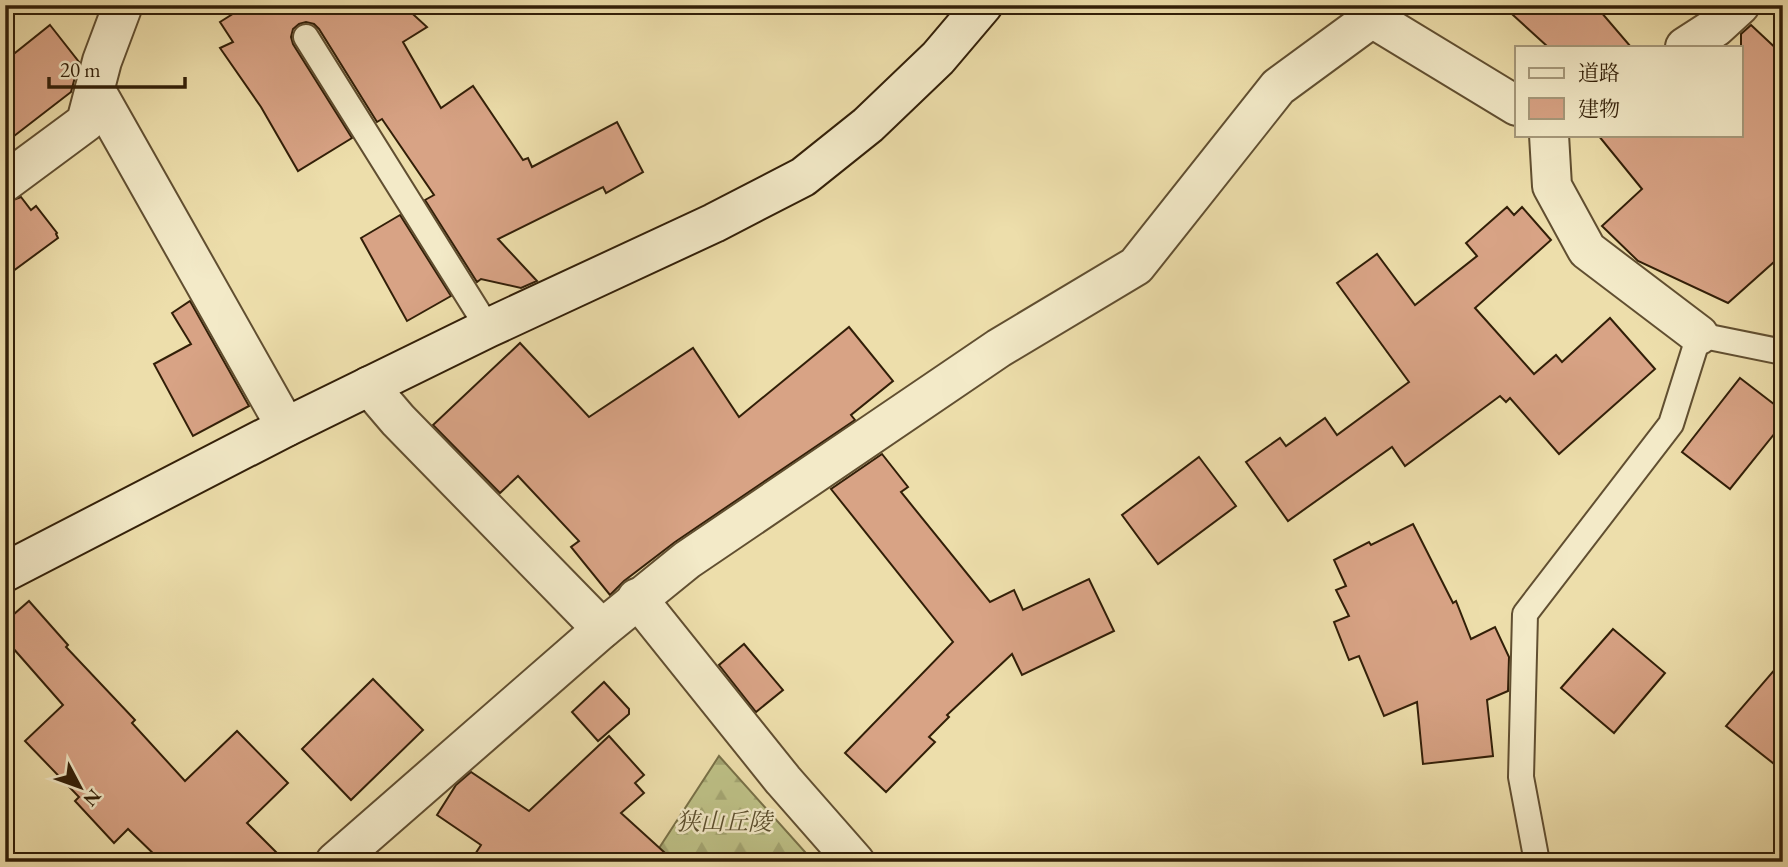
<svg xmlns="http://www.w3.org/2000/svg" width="1788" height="867" font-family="'EB Garamond','Noto Serif JP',serif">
	<defs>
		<pattern id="forest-firs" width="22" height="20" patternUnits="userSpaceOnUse" patternTransform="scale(1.75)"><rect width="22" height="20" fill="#bdc086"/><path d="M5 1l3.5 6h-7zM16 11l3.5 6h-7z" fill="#a3a572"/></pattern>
	</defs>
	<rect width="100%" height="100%" fill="#eddeab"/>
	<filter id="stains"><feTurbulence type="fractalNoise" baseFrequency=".00286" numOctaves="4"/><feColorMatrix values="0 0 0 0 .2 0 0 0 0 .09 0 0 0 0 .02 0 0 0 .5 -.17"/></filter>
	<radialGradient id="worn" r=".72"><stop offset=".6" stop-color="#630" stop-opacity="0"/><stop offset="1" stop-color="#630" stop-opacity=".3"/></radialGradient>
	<polygon fill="url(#forest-firs)" stroke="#787047" stroke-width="2" points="719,756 814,862 650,862"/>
	<g fill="#d8a385" stroke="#321f08" stroke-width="2">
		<polygon points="247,5 403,5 427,27 403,42 441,108 473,86 523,160 528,158 532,167 617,122 643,172 606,193 603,187 498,239 537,281 521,288 481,279 477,282 425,200 434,195 382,119 377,122 319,29 314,24 306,22 299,24 293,29 291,37 293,44 352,138 298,171 261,107 220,48 233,42 220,22"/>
		<polygon points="1502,5 1595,5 1631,47 1548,47"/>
		<polygon points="50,25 79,62 71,92 5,143 5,61"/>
		<polygon points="1751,25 1783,55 1783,254 1728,303 1638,261 1602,226 1642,189 1598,135 1741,135 1741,34"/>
		<polygon points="21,197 31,210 36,206 57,233 56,234 58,238 5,277 5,203"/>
		<polygon points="1507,207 1514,215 1522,207 1551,240 1475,308 1534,374 1556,355 1562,362 1610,318 1655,369 1559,454 1510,398 1506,402 1500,396 1405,466 1392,447 1288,521 1246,462 1280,438 1286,446 1325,418 1337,435 1409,382 1337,283 1377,254 1415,305 1477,256 1466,243"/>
		<polygon points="400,215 451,296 407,321 361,238"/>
		<polygon points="190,301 249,406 193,436 154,364 191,344 172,313"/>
		<polygon points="849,327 893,381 851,415 855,420 675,542 624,581 610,595 571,547 579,541 518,476 500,493 433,425 520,343 589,417 693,348 739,417"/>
		<polygon points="1740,378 1783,411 1783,423 1730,489 1682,452"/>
		<polygon points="882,454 908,487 901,492 990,602 1014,590 1023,610 1089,579 1114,631 1022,675 1012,654 947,715 949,717 929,737 935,742 886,792 845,753 953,642 831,489"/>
		<polygon points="1199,457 1236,506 1158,564 1122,515"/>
		<polygon points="1413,524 1453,603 1456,601 1471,639 1495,627 1509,657 1508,691 1487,700 1493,756 1423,764 1417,702 1384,716 1359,656 1349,660 1334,622 1349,616 1336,590 1346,586 1334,560 1369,542 1371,545"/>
		<polygon points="29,601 68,645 66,647 135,720 132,723 185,781 237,731 288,783 247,823 286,862 162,862 128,829 114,843 75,801 79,797 25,741 63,705 5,639 5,622"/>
		<polygon points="1613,629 1665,673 1614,733 1561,688"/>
		<polygon points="744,644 783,690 756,712 719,665"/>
		<polygon points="1783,660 1783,771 1726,726"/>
		<polygon points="373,679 423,730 351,800 302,749"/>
		<polygon points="604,682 629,709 629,714 598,741 572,712"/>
		<polygon points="609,736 644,775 635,783 644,793 621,813 675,862 470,862 481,845 437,815 456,785 471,772 529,811"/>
	</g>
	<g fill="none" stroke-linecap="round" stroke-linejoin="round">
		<g stroke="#614f31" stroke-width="28">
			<g id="lane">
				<polyline points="306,37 488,328"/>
				<polyline points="1537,862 1521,777 1525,614 1671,424 1699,335 1783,352"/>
			</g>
		</g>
		<g stroke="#614f31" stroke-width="42">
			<g id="street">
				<polyline points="1368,5 1372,18 1517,106"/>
				<polyline points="1685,47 1716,27 1740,5"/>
				<polyline points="95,89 286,427"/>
				<polyline points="1549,135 1552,186 1587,250 1699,335"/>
				<polyline points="5,182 86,122 102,61 123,5"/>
				<polyline points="369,386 398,420 602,629"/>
				<polyline points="637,598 783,780 855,862"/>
				<polyline points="335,862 602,629 687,560 999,348 1136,266 1278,87 1372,18"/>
			</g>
		</g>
		<g stroke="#321f08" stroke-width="42">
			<polyline id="secondary" points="5,572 286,427 488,328 714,223 803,177 868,125 938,58 983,5"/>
		</g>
		<use href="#lane" stroke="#f3eac8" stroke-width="24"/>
		<use href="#street" stroke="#f3eac8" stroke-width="38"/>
		<use href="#secondary" stroke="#f3eac8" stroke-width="38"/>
	</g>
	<g text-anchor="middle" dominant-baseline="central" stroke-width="5" stroke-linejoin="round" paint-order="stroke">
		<g font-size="24" font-style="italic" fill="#5c4f2e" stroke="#f3eac8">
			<text x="724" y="821">狭山丘陵</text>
		</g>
	</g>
	<rect width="1788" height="867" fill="none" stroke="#eddeab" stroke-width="28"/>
	<rect x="7" y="7" width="1774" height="853" fill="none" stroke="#321f08" stroke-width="3.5"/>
	<rect x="14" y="14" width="1760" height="839" fill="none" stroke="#321f08" stroke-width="2"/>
	<rect x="1515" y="46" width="228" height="91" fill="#f3eac8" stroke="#a6997b" stroke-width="2"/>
	<rect x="1529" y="68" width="35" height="10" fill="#f3eac8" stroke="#a6997b" stroke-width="2"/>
	<text x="1578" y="80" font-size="21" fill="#321f08">道路</text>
	<rect x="1529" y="98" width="35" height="21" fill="#d8a385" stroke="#a6997b" stroke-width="2"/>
	<text x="1578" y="116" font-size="21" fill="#321f08">建物</text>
	<g transform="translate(80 787) rotate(131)" stroke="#f3eac8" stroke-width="5" paint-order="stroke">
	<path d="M0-5L12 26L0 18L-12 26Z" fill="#321f08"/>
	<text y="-10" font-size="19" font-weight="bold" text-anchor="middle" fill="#321f08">N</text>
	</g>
	<path d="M49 77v10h136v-10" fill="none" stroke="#321f08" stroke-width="3.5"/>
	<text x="60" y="77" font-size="21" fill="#321f08" stroke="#f3eac8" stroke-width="5" paint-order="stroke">20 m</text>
	<rect width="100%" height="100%" filter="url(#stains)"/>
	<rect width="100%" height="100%" fill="url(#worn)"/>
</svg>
